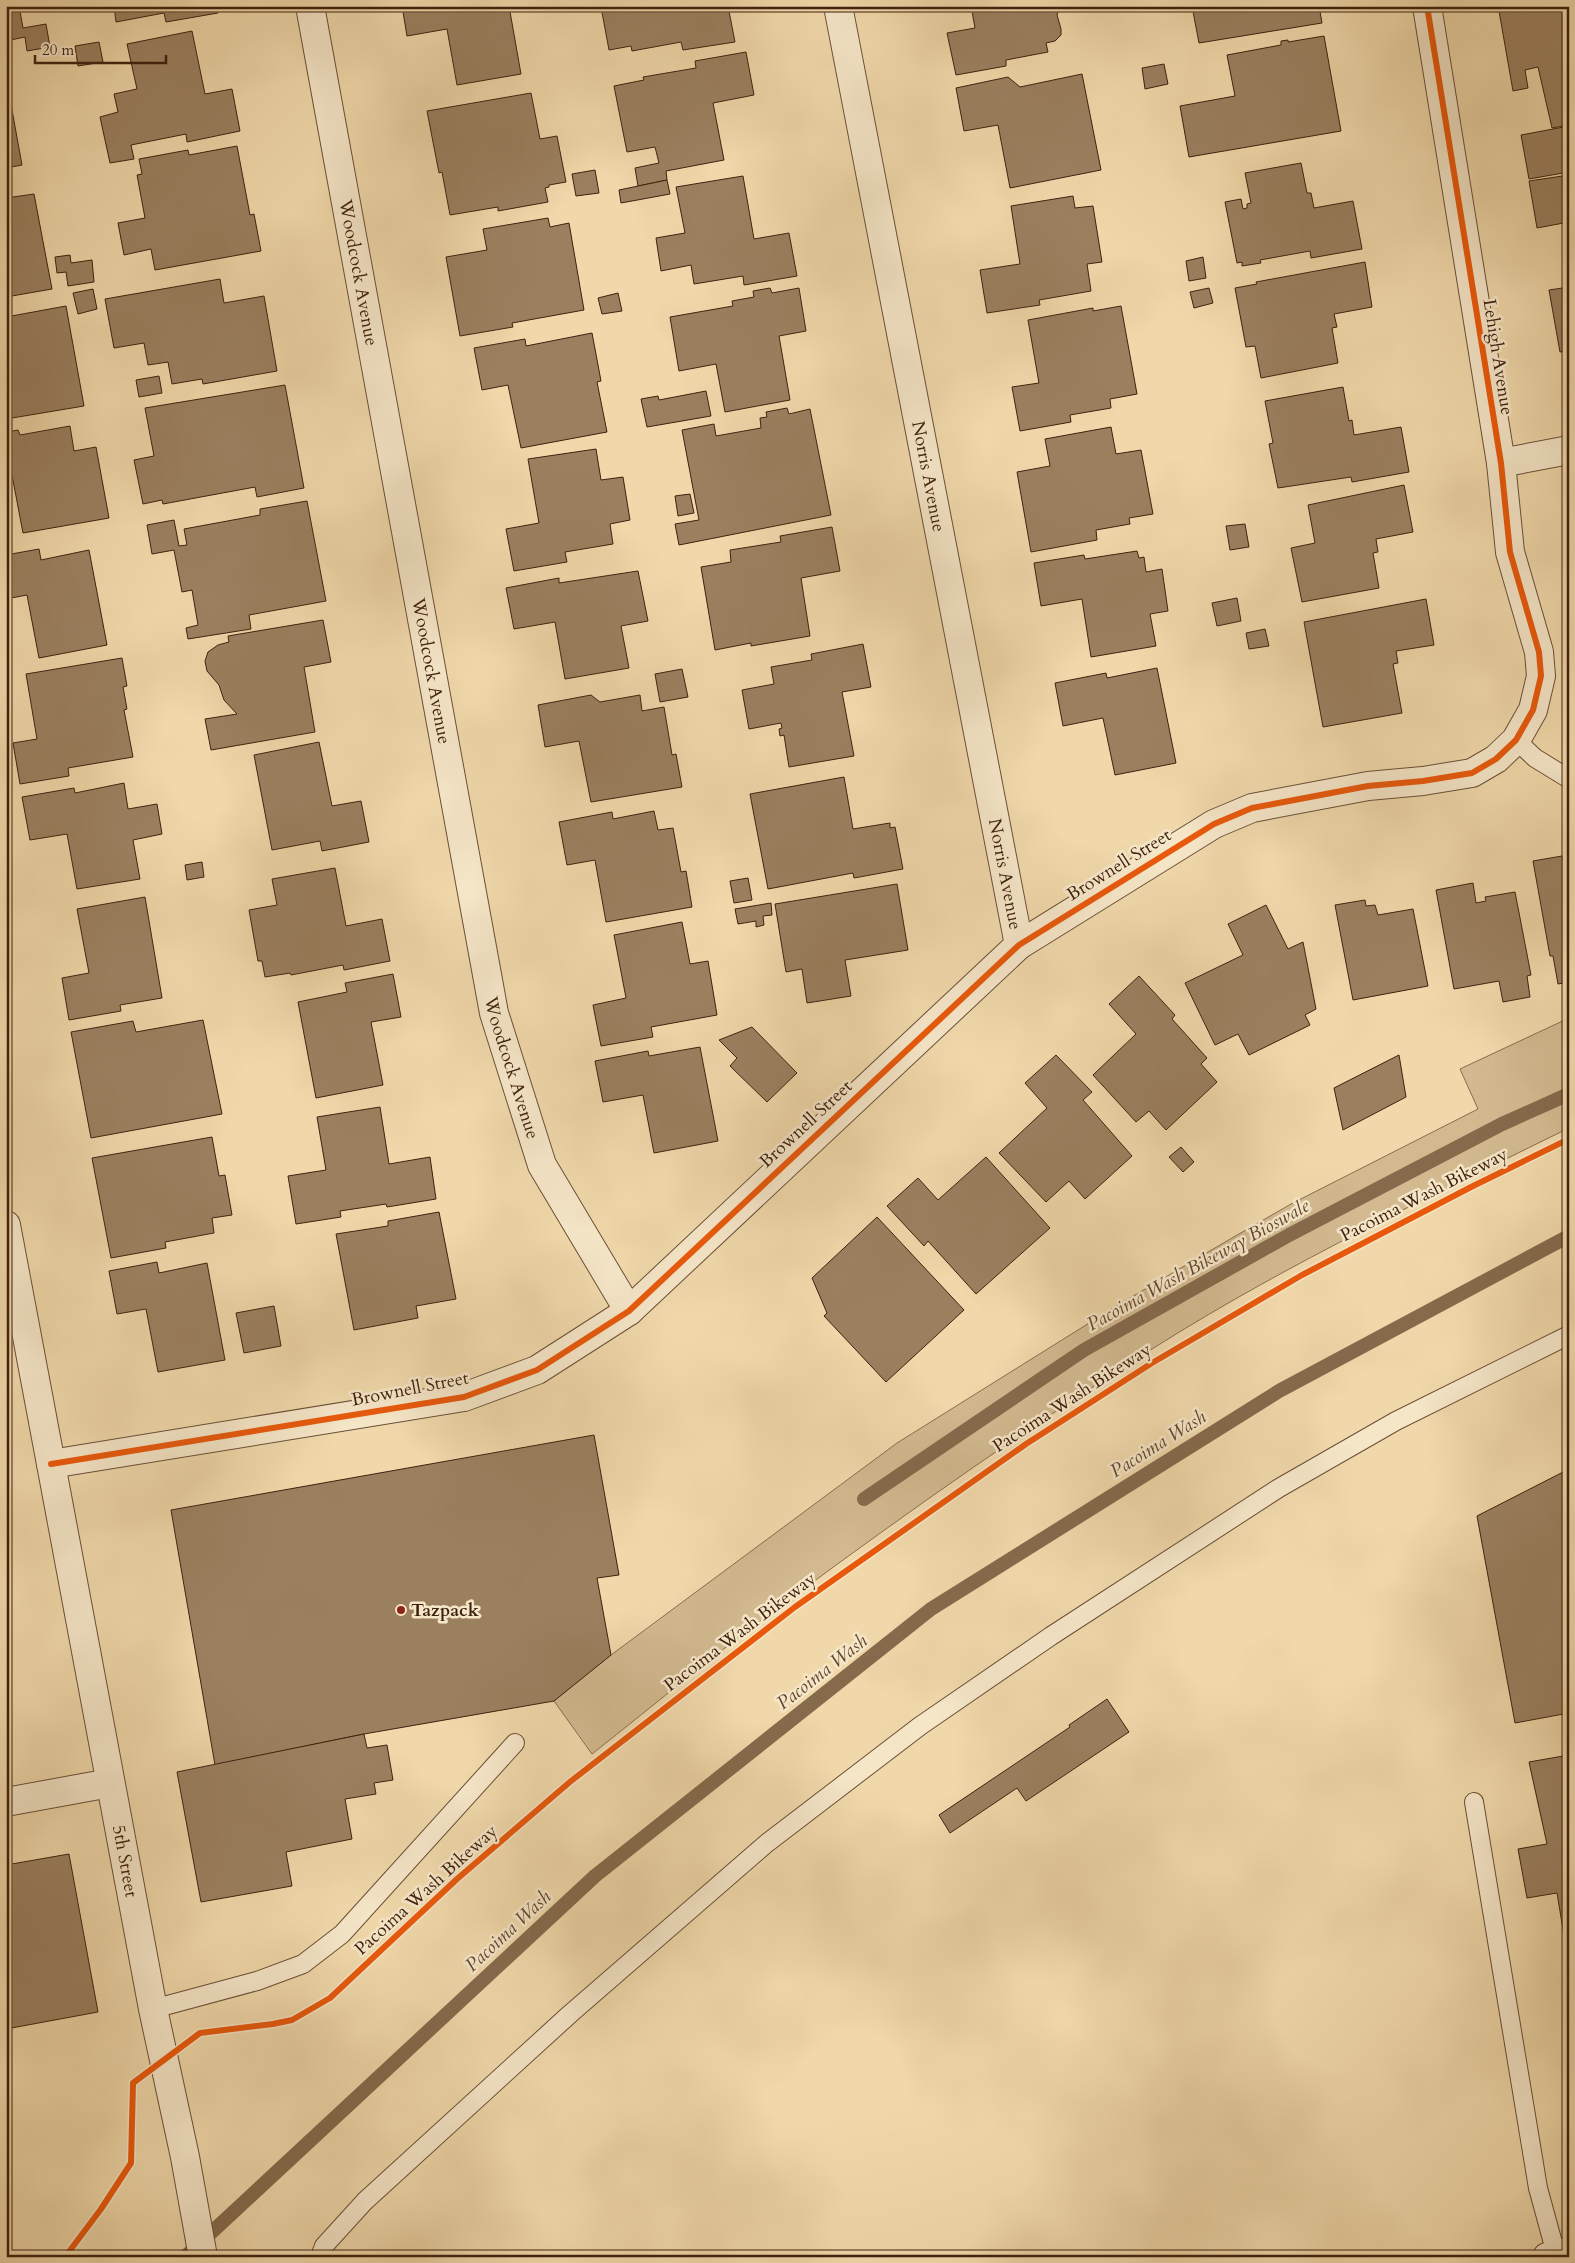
<svg xmlns="http://www.w3.org/2000/svg" width="1575" height="2263" font-family="Cardo,serif">
	<rect width="100%" height="100%" fill="#f0d8aa"/>
	<filter id="stains"><feTurbulence type="fractalNoise" baseFrequency=".004" numOctaves="4"/><feColorMatrix values="0 0 0 0 .2 0 0 0 0 .09 0 0 0 0 .02 0 0 0 .5 -.17"/></filter>
	<radialGradient id="worn" r=".72"><stop offset=".6" stop-color="#630" stop-opacity="0"/><stop offset="1" stop-color="#630" stop-opacity=".3"/></radialGradient>
	<path fill="#d2b990" stroke="#886d50" d="M1569,1018V1128C1431,1196 1291,1262 1160,1344C1034,1423 910,1510 790,1599C722,1648 658,1702 592,1754L554,1701L611,1655L897,1443L1118,1305L1232,1238L1291,1204L1478,1109L1460,1069Z"/>
	<g fill="none" stroke-linecap="round" stroke-linejoin="round">
		<g stroke="#856a4c" stroke-width="14">
			<polyline points="864,1499 1084,1350 1289,1235 1502,1124 1569,1094"/>
			<polyline points="185,2257 595,1876 931,1609 1279,1391 1569,1236"/>
		</g>
	</g>
	<g fill="#9b8060" stroke="#3f210f">
		<polygon points="6,6 19,6 23,28 46,24 50,47 27,51 25,37 6,41"/>
		<polygon points="114,6 217,6 218,13 166,22 164,13 116,22"/>
		<polygon points="402,6 509,6 521,74 457,85 447,29 407,36"/>
		<polygon points="728,6 735,42 683,50 681,42 632,51 631,46 609,50 601,7"/>
		<polygon points="971,6 1060,6 1057,15 1061,29 1061,35 1055,41 1046,43 1048,52 1006,60 1006,66 956,75 947,33 975,28"/>
		<polygon points="1192,6 1319,6 1322,23 1199,43"/>
		<polygon points="1525,6 1569,6 1569,125 1552,128 1538,67 1525,70 1528,88 1513,91 1499,11"/>
		<polygon points="192,31 205,94 232,89 240,131 187,142 186,134 131,145 134,159 110,163 100,117 118,112 114,94 137,89 127,44"/>
		<polygon points="1324,36 1341,131 1189,157 1180,106 1235,96 1227,55 1281,45 1281,41 1288,40 1288,42"/>
		<polygon points="99,42 103,62 78,66 75,46"/>
		<polygon points="746,52 754,95 713,103 724,160 666,171 667,180 638,186 635,168 659,163 655,147 627,152 614,86 644,80 643,77 696,68 695,61"/>
		<polygon points="1164,64 1168,84 1145,89 1142,68"/>
		<polygon points="1082,74 1101,170 1010,188 998,125 964,131 956,88 1008,77 1020,87"/>
		<polygon points="6,77 22,165 6,168"/>
		<polygon points="531,93 540,139 557,136 566,182 549,185 549,187 545,188 548,202 498,211 498,207 450,215 442,172 439,173 427,111"/>
		<polygon points="1569,126 1569,172 1529,179 1521,135"/>
		<polygon points="237,146 250,215 254,214 261,251 155,270 151,249 124,255 118,223 145,218 137,175 142,174 139,159 188,150 189,155"/>
		<polygon points="1301,163 1307,193 1311,193 1314,208 1353,201 1362,249 1311,258 1310,251 1260,260 1261,263 1242,266 1242,262 1237,263 1225,202 1241,199 1243,209 1247,208 1247,204 1251,203 1245,173"/>
		<polygon points="595,170 599,193 576,196 572,174"/>
		<polygon points="1569,175 1569,222 1537,228 1529,181"/>
		<polygon points="743,176 754,239 789,233 797,276 744,285 743,276 694,284 691,265 661,271 656,238 685,233 676,187"/>
		<polygon points="667,180 670,194 621,203 619,190"/>
		<polygon points="34,194 52,289 6,297 6,198"/>
		<polygon points="1073,196 1075,208 1093,206 1102,262 1087,264 1091,291 1039,300 1040,305 987,313 980,270 1020,264 1011,206"/>
		<polygon points="548,218 550,227 569,223 584,310 512,323 513,327 460,336 446,257 487,250 483,229"/>
		<polygon points="70,255 71,263 92,260 94,282 68,286 66,272 57,273 55,257"/>
		<polygon points="1203,257 1206,278 1189,281 1186,261"/>
		<polygon points="1365,262 1372,307 1334,314 1337,327 1332,328 1338,363 1261,378 1255,346 1246,347 1235,288 1257,284 1256,282"/>
		<polygon points="220,279 224,303 264,296 277,371 203,384 202,379 172,384 168,362 148,365 144,343 114,348 105,299"/>
		<polygon points="1569,287 1569,351 1560,352 1549,290"/>
		<polygon points="770,288 772,293 799,288 806,331 779,336 790,400 725,412 716,364 679,371 670,317 733,306 732,301 754,297 753,291"/>
		<polygon points="1209,288 1213,303 1194,308 1190,292"/>
		<polygon points="93,289 97,309 78,314 73,293"/>
		<polygon points="618,293 622,311 602,314 598,298"/>
		<polygon points="66,306 84,406 6,419 6,317"/>
		<polygon points="1121,306 1137,394 1110,399 1111,408 1070,415 1071,422 1020,431 1012,387 1039,383 1028,320 1093,308 1093,311"/>
		<polygon points="592,333 601,381 597,382 607,432 521,448 508,385 482,390 474,348 525,339 526,346"/>
		<polygon points="159,376 162,393 139,397 136,380"/>
		<polygon points="285,385 304,488 257,497 255,487 163,504 162,500 143,504 134,460 154,456 145,408"/>
		<polygon points="1343,387 1349,421 1352,420 1354,435 1401,427 1409,472 1352,482 1351,477 1278,488 1269,444 1273,443 1265,401"/>
		<polygon points="706,391 711,416 647,427 641,399 658,396 659,400"/>
		<polygon points="787,408 789,414 810,409 831,515 679,545 675,524 699,520 682,430 714,424 716,436 761,428 760,418 767,417 766,412"/>
		<polygon points="70,426 74,451 96,447 109,518 23,533 12,475 6,476 6,432 18,430 20,435"/>
		<polygon points="1111,427 1116,454 1141,450 1153,514 1129,518 1130,524 1096,530 1097,540 1031,552 1017,472 1050,466 1045,439"/>
		<polygon points="596,449 601,480 623,477 630,520 610,524 613,544 565,552 567,562 514,571 506,529 539,523 528,459"/>
		<polygon points="1404,485 1413,532 1376,539 1378,552 1373,553 1379,588 1302,602 1291,548 1315,543 1308,505"/>
		<polygon points="690,494 694,513 678,516 675,496"/>
		<polygon points="307,501 326,601 249,615 251,629 188,639 186,628 198,625 192,590 182,592 174,550 152,554 147,525 174,520 179,546 187,545 184,529 260,515 260,509"/>
		<polygon points="1245,524 1249,547 1230,550 1226,526"/>
		<polygon points="832,527 840,571 801,578 810,636 751,646 751,643 715,650 701,567 731,562 730,550 781,542 780,536"/>
		<polygon points="39,549 41,560 89,550 107,645 39,658 27,595 6,599 6,555"/>
		<polygon points="1137,551 1139,558 1144,557 1146,572 1162,569 1168,611 1150,614 1156,646 1091,657 1082,599 1041,606 1034,563 1084,555 1085,559"/>
		<polygon points="638,571 648,621 621,626 629,668 565,679 555,622 514,629 506,588 559,578 559,583"/>
		<polygon points="1237,598 1241,621 1217,626 1212,603"/>
		<polygon points="1426,599 1434,645 1396,651 1398,663 1393,664 1402,713 1323,727 1304,622"/>
		<polygon points="323,620 331,662 304,667 315,732 211,750 205,719 237,714 224,700 219,685 207,671 205,661 208,652 218,645 229,642 228,636"/>
		<polygon points="1265,629 1269,646 1249,649 1246,633"/>
		<polygon points="863,644 871,687 842,692 854,756 789,767 784,735 780,736 779,729 782,728 781,723 749,729 742,690 774,684 771,667 812,660 811,654"/>
		<polygon points="122,658 127,686 123,687 127,709 124,710 133,757 68,768 69,776 20,784 13,743 37,739 26,674"/>
		<polygon points="1157,668 1176,763 1115,775 1103,718 1063,726 1055,683 1106,673 1107,678"/>
		<polygon points="682,669 688,697 660,702 655,674"/>
		<polygon points="591,695 600,702 640,695 642,711 664,707 672,755 676,754 682,787 591,802 579,741 545,747 538,705"/>
		<polygon points="319,742 332,806 361,801 369,842 322,851 320,841 272,850 254,755"/>
		<polygon points="844,777 853,829 890,823 890,828 895,827 903,869 854,878 853,873 768,889 750,794"/>
		<polygon points="124,783 128,809 157,804 162,834 133,840 140,879 77,889 67,834 30,840 22,797 74,788 75,793"/>
		<polygon points="654,811 658,830 673,828 681,872 686,871 692,907 606,922 595,860 567,865 559,822 612,812 613,819"/>
		<polygon points="1562,856 1564,863 1569,862 1569,982 1558,984 1553,956 1550,956 1533,861"/>
		<polygon points="202,862 204,877 187,880 185,865"/>
		<polygon points="335,868 346,926 382,919 390,961 344,970 343,965 291,975 290,973 265,977 262,961 258,961 249,910 277,905 272,879"/>
		<polygon points="748,878 752,900 734,903 730,881"/>
		<polygon points="1473,883 1476,903 1486,901 1485,897 1515,892 1531,975 1527,976 1530,997 1503,1002 1499,981 1454,989 1436,890"/>
		<polygon points="897,884 908,950 845,960 851,996 807,1003 802,969 786,972 775,904"/>
		<polygon points="145,897 162,998 120,1005 121,1011 69,1020 62,978 89,973 77,909"/>
		<polygon points="1365,900 1366,906 1375,905 1378,915 1413,909 1428,986 1353,1000 1335,905"/>
		<polygon points="771,903 772,915 763,916 764,925 756,927 756,921 738,924 735,909"/>
		<polygon points="1266,905 1288,949 1303,942 1316,1009 1305,1015 1310,1025 1249,1055 1238,1034 1215,1045 1185,983 1243,955 1228,924"/>
		<polygon points="682,922 690,964 708,961 717,1015 651,1027 653,1037 601,1046 593,1005 626,998 614,935"/>
		<polygon points="393,974 401,1017 371,1022 383,1085 316,1098 298,1002 347,992 345,983"/>
		<polygon points="1139,976 1175,1015 1172,1019 1207,1058 1201,1064 1217,1082 1166,1130 1149,1111 1136,1122 1093,1075 1136,1034 1109,1004"/>
		<polygon points="203,1020 222,1114 91,1138 71,1032 133,1021 136,1032"/>
		<polygon points="752,1027 797,1073 767,1102 730,1066 737,1058 719,1040"/>
		<polygon points="700,1047 718,1141 654,1153 643,1095 603,1102 595,1061 648,1051 649,1056"/>
		<polygon points="1056,1055 1092,1092 1083,1100 1132,1156 1085,1199 1069,1181 1046,1202 999,1153 1047,1108 1025,1083"/>
		<polygon points="1399,1055 1406,1097 1343,1130 1334,1088"/>
		<polygon points="380,1107 389,1164 430,1157 436,1199 387,1207 386,1204 340,1211 341,1217 296,1224 288,1176 326,1170 317,1117"/>
		<polygon points="212,1137 219,1176 225,1175 232,1215 212,1218 214,1233 165,1242 166,1248 111,1258 92,1158"/>
		<polygon points="1181,1147 1194,1162 1183,1172 1169,1157"/>
		<polygon points="986,1157 1050,1228 976,1294 928,1241 924,1246 887,1206 918,1178 938,1200"/>
		<polygon points="439,1212 456,1299 416,1306 418,1318 354,1330 336,1234 388,1226 388,1221"/>
		<polygon points="877,1217 964,1310 886,1382 824,1316 827,1313 812,1278"/>
		<polygon points="157,1262 159,1273 207,1263 225,1360 158,1372 146,1309 117,1314 109,1271"/>
		<polygon points="274,1306 281,1346 244,1353 236,1313"/>
		<polygon points="594,1435 619,1575 597,1578 611,1655 554,1701 364,1734 215,1765 171,1510"/>
		<polygon points="1569,1469 1569,1713 1515,1723 1477,1516"/>
		<polygon points="1107,1699 1129,1732 1026,1801 1017,1788 950,1833 939,1815 1070,1727 1069,1725"/>
		<polygon points="364,1734 367,1748 387,1745 393,1780 374,1783 376,1794 345,1799 352,1839 286,1852 292,1886 201,1902 177,1772"/>
		<polygon points="1569,1755 1569,1954 1567,1954 1557,1893 1527,1898 1518,1849 1547,1844 1529,1762"/>
		<polygon points="69,1854 98,2012 6,2029 6,1865"/>
		<polygon points="6,2151 12,2182 6,2182"/>
	</g>
	<g fill="none" stroke-linecap="round" stroke-linejoin="round">
		<g stroke="#6b4f36" stroke-width="20">
			<g id="service">
				<polyline points="1516,740 1535,758 1566,777 1569,776"/>
				<polyline points="1474,1802 1538,2188 1556,2254"/>
				<polyline points="153,2009 257,1981 303,1964 342,1934 515,1743"/>
				<polyline points="320,2257 324,2246 365,2201 570,2014 767,1843 920,1726 1051,1636 1279,1488 1396,1421 1569,1335"/>
			</g>
		</g>
		<g stroke="#6b4f36" stroke-width="30">
			<g id="minor">
				<path id="s1" d="M310,6L494,1013L542,1165L629,1311"/>
				<path id="s2" d="M838,6L1019,945"/>
				<polyline points="1501,463 1569,450"/>
				<polyline points="6,1225 51,1464 464,1397 537,1370 629,1311 1019,945 1214,824 1252,808 1368,786 1423,781 1472,773 1496,759 1516,740 1533,710 1541,676 1539,652 1510,552 1501,463 1427,6"/>
				<polyline points="1547,2257 1569,2251"/>
			</g>
		</g>
		<g stroke="#6b4f36" stroke-width="30">
			<g id="tertiary">
				<path id="s3" d="M51,1464L153,2009L185,2157L203,2257"/>
				<polyline points="6,1802 110,1783"/>
			</g>
		</g>
		<use href="#service" stroke="#f5e6c8" stroke-width="18"/>
		<use href="#minor" stroke="#f5e6c8" stroke-width="28"/>
		<use href="#tertiary" stroke="#f5e6c8" stroke-width="28"/>
		<g stroke="#f5e6c8" stroke-width="9">
			<g id="cycleway">
				<polyline points="51,1464 464,1397 537,1370 629,1311 1019,945 1214,824 1252,808 1368,786 1423,781 1472,773 1496,759 1516,740 1533,710 1541,676 1539,652 1510,552 1501,463 1427,6"/>
				<polyline points="65,2257 101,2209 131,2163 133,2083 200,2033 273,2024 292,2020 330,1998 457,1879 571,1781 795,1607 1026,1444 1152,1363 1302,1275 1473,1186 1569,1139"/>
			</g>
		</g>
		<use href="#cycleway" stroke="#e8590c" stroke-width="6"/>
	</g>
	<circle fill="#8f2418" stroke="#f5e6c8" stroke-width="2" cx="401" cy="1610" r="5"/>
	<g text-anchor="middle" dominant-baseline="central" stroke-width="5" stroke-linejoin="round" paint-order="stroke">
		<g font-size="18" fill="#3f210f" stroke="#f5e6c8">
			<text stroke="none"><textPath href="#s1" startOffset="271">Woodcock Avenue</textPath></text>
			<text transform="translate(1498 357) rotate(81)">Lehigh Avenue</text>
			<text stroke="none"><textPath href="#s2" startOffset="479">Norris Avenue</textPath></text>
			<text stroke="none"><textPath href="#s1" startOffset="676">Woodcock Avenue</textPath></text>
			<text transform="translate(1119 865) rotate(-32)">Brownell Street</text>
			<text stroke="none"><textPath href="#s2" startOffset="884">Norris Avenue</textPath></text>
			<text stroke="none"><textPath href="#s1" startOffset="1081">Woodcock Avenue</textPath></text>
			<text transform="translate(806 1124) rotate(-43)">Brownell Street</text>
			<text transform="translate(1424 1195) rotate(-27)">Pacoima Wash Bikeway</text>
			<text transform="translate(410 1389) rotate(-11)">Brownell Street</text>
			<text transform="translate(1072 1398) rotate(-33)">Pacoima Wash Bikeway</text>
			<text transform="translate(740 1632) rotate(-37)">Pacoima Wash Bikeway</text>
			<text stroke="none"><textPath href="#s3" startOffset="404">5th Street</textPath></text>
			<text transform="translate(426 1890) rotate(-42)">Pacoima Wash Bikeway</text>
		</g>
		<g font-size="18" font-weight="bold" fill="#3f210f" stroke="#f5e6c8" text-anchor="start">
			<text x="411" y="1610">Tazpack</text>
		</g>
		<g font-size="19" font-style="italic" fill="#62452e" stroke="#f5e6c8">
			<text transform="translate(1198 1265) rotate(-29)">Pacoima Wash Bikeway Bioswale</text>
			<text transform="translate(1158 1444) rotate(-32)">Pacoima Wash</text>
			<text transform="translate(822 1672) rotate(-38)">Pacoima Wash</text>
			<text transform="translate(508 1931) rotate(-43)">Pacoima Wash</text>
		</g>
	</g>
	<rect width="1575" height="2263" fill="none" stroke="#f0d8aa" stroke-width="25"/>
	<rect x="8" y="8" width="1560" height="2248" fill="none" stroke="#3f210f" stroke-width="2.5"/>
	<rect x="12" y="12" width="1550" height="2238" fill="none" stroke="#3f210f"/>
	<path d="M35 55v8h131v-8" fill="none" stroke="#3f210f" stroke-width="2.5"/>
	<text x="42" y="55" font-size="15" fill="#3f210f" stroke="#f5e6c8" stroke-width="4" paint-order="stroke">20 m</text>
	<rect width="100%" height="100%" filter="url(#stains)"/>
	<rect width="100%" height="100%" fill="url(#worn)"/>
</svg>
